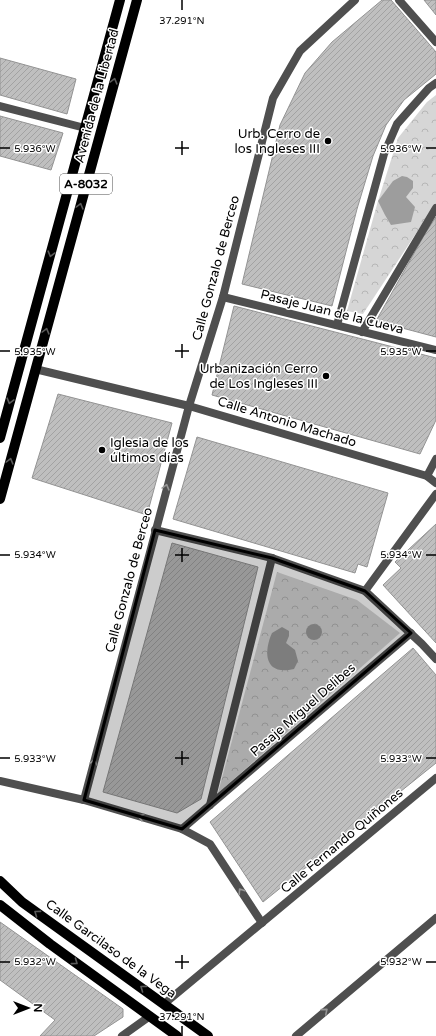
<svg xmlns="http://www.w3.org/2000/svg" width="436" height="1036" font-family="'Varela Round',sans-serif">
	<defs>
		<pattern id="forest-crowns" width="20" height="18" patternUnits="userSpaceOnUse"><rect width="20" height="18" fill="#d6d6d6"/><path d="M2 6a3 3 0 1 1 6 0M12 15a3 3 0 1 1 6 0" fill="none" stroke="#b6b6b6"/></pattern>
		<pattern id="building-hatch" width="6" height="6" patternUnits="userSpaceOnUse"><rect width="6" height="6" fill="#bfbfbf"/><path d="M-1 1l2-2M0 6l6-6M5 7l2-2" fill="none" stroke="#a2a2a2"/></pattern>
	</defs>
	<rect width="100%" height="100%" fill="#fff"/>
	<g fill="url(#forest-crowns)">
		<polygon points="436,95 436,203 363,314 347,311 378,201 398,138 427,102"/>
		<polygon points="277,572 357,600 400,633 218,793"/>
	</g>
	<g fill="#9d9d9d">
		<polygon points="402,176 407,177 413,181 413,188 406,197 415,207 411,222 391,225 385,215 378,201 393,181"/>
		<circle cx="314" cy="632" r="8"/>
		<path d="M282,627L289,631V636L286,643L295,650L298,661L294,669C265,676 263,653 272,633Z"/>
	</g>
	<g fill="url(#building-hatch)" stroke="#939393">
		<polygon points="382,0 391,0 436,52 436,74 404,100 386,125 373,156 357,209 332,306 242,284 280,125 305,73 332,42"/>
		<polygon points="424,0 436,0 436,15"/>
		<polygon points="0,58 76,79 67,114 0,95"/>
		<polygon points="0,116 63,133 51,170 0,156"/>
		<polygon points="436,217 436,337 376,321 426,232"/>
		<polygon points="234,306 436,358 436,420 420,454 212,395"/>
		<polygon points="58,394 172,423 147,515 32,478"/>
		<polygon points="197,437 388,493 367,567 358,564 355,573 173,519"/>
		<polygon points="436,524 436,643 383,585 401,568 395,562"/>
		<polygon points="172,543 258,567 201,799 177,813 103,792"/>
		<polygon points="413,648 436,675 436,763 263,902 210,822"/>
		<polygon points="0,922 123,1009 123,1017 94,1036 40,1036 55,1020 0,980"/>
	</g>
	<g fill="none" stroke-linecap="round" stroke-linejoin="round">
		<g stroke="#4f4f4f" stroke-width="8">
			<polyline points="399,0 436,42"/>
			<polyline points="0,106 85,128"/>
			<polyline points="223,297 436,350"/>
			<polyline points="337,325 384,154 397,124 429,88 436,83"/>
			<polyline points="362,332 436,208"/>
			<polyline points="35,369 189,406 427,476 436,483"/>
			<polyline points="427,476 436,459"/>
			<polyline points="155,530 272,558 365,591 422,644 436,659"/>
			<polyline points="365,591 436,494"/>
			<polyline points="0,781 84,800 182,829 210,844 262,923"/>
			<polyline points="84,800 189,406 223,297 273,98 300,51 355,0"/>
			<polyline points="210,805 272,558"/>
			<polyline points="182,829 411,633"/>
			<polyline points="164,1004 436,778"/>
			<polyline points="122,1036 150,1016"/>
			<polyline points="296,1036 436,918"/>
		</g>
		<g stroke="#000" stroke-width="10">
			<polyline points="0,438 120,0"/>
			<polyline points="0,499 137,0"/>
			<polyline points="0,881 22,902 208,1036"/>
			<polyline points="0,905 50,944 177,1036"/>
		</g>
	</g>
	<defs><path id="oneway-chevron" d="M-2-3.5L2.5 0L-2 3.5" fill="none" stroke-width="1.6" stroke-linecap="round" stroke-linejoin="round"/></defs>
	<g stroke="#595959">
		<use href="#oneway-chevron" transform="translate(114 81) rotate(-75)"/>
		<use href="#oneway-chevron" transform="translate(80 206) rotate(-75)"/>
		<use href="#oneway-chevron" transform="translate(51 254) rotate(105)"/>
		<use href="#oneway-chevron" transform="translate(46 331) rotate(-75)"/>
		<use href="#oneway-chevron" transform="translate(10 401) rotate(105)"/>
		<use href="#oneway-chevron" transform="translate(10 461) rotate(-75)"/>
		<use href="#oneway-chevron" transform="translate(37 913) rotate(-144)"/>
		<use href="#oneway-chevron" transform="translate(75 962) rotate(36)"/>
		<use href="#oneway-chevron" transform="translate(143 988) rotate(-144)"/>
	</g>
	<g stroke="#959595">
		<use href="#oneway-chevron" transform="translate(166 487) rotate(-75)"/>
		<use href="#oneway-chevron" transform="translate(94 762) rotate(-75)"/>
		<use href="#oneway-chevron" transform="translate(141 817) rotate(-164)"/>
		<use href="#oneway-chevron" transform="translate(241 891) rotate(-124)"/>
		<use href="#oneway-chevron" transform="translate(325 1011) rotate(-40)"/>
	</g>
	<path fill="#000" fill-opacity="0.2" stroke="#000" stroke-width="3" stroke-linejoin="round" d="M155,530L272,558L365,591L411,633L182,829L84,800Z"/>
	<path fill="none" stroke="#000" stroke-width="1.5" d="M182,0V10M182,141V155M0,148H10M175,148H189M426,148H436M182,344V358M0,351H10M175,351H189M426,351H436M182,548V562M0,555H10M175,555H189M426,555H436M182,751V765M0,758H10M175,758H189M426,758H436M182,955V969M0,962H10M175,962H189M426,962H436M182,1026V1036"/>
	<g fill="#000" stroke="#fff" stroke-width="1.5">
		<circle cx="328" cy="141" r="4"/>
		<circle cx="326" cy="376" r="4"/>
		<circle cx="102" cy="450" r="4"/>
	</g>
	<g text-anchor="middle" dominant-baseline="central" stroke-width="3" stroke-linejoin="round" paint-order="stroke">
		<rect fill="#fff" stroke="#4c4c4c" stroke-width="1" x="60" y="174" width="52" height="20" rx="3"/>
		<g font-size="12" font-weight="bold" fill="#000">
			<text x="86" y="184">A-8032</text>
		</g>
		<g font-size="13" fill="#000" stroke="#fff">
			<text transform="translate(97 96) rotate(-75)">Avenida de la Libertad</text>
			<text transform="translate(216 268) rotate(-75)">Calle Gonzalo de Berceo</text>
			<text transform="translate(332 312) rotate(14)">Pasaje Juan de la Cueva</text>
			<text transform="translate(287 422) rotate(17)">Calle Antonio Machado</text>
			<text transform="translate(129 580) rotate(-75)">Calle Gonzalo de Berceo</text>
			<text transform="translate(303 710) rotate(-41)">Pasaje Miguel Delibes</text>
			<text transform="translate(342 841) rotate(-40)">Calle Fernando Quiñones</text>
			<text transform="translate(111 949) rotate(36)">Calle Garcilaso de la Vega</text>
		</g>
		<g font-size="13" fill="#000" stroke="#fff" text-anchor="end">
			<text x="320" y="134">Urb. Cerro de<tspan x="320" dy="15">los Ingleses III</tspan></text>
			<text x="318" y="369">Urbanización Cerro<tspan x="318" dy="15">de Los Ingleses III</tspan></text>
			<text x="110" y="443" text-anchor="start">Iglesia de los<tspan x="110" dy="15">últimos días</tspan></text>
		</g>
	</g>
	<g font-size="10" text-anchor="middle" fill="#000" stroke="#fff" stroke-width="3" stroke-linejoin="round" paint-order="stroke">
		<text x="182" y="24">37.291°N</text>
		<text x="401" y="152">5.936°W</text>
		<text x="35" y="152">5.936°W</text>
		<text x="35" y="355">5.935°W</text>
		<text x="401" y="355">5.935°W</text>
		<text x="401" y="558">5.934°W</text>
		<text x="35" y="558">5.934°W</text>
		<text x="401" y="762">5.933°W</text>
		<text x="35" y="762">5.933°W</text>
		<text x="401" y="965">5.932°W</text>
		<text x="35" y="965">5.932°W</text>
		<text x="182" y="1020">37.291°N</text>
	</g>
	<g transform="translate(28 1008) rotate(90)" stroke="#ffffff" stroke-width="3" paint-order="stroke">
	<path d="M0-3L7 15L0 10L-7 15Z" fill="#000000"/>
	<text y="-6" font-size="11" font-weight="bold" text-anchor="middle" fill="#000000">N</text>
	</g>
</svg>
